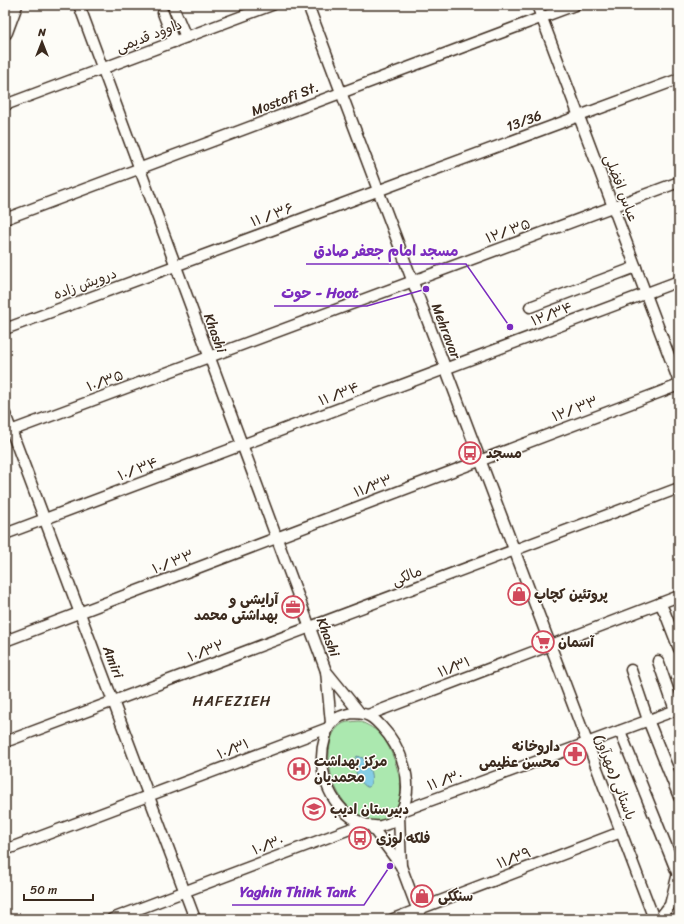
<svg xmlns="http://www.w3.org/2000/svg" width="684" height="924" font-family="Sriracha,'Playpen Sans Arabic',sans-serif">
	<rect width="100%" height="100%" fill="#fdfcf7"/>
	<filter id="ink" filterUnits="userSpaceOnUse"><feTurbulence type="fractalNoise" baseFrequency=".025" numOctaves="2"/><feDisplacementMap in="SourceGraphic" scale="8" xChannelSelector="R" yChannelSelector="G"/><feConvolveMatrix kernelMatrix="1 2 1 2 8 2 1 2 1" color-interpolation-filters="sRGB"/></filter>
	<g filter="url(#ink)">
		<path fill="#abe8af" stroke="#738966" d="M359,721C368,725 376,729 382,736C395,753 413,804 389,817C385,820 380,822 375,821C342,816 324,774 330,745C331,737 334,729 342,724C347,721 354,722 359,721Z"/>
		<path fill="#84cde5" stroke="#678c95" d="M357,756L363,758C369,765 375,778 369,787H367C358,782 351,765 357,756Z"/>
		<g fill="none" stroke-linecap="round" stroke-linejoin="round">
			<g stroke="#3b2a1e" stroke-width="13">
				<g id="street">
					<polyline points="79,5 326,671 331,723"/>
					<polyline points="308,5 654,919"/>
					<polyline points="537,5 679,382"/>
					<polyline points="174,9 186,37"/>
					<polyline points="163,13 174,42"/>
					<polyline points="5,105 272,5"/>
					<polyline points="5,219 575,5"/>
					<polyline points="530,307 636,267"/>
					<polyline points="5,329 679,79"/>
					<polyline points="5,414 195,919"/>
					<polyline points="5,433 679,182"/>
					<polyline points="5,534 679,281"/>
					<polyline points="660,603 665,613 679,649"/>
					<polyline points="5,641 679,385"/>
					<polyline points="658,661 675,710"/>
					<polyline points="631,670 648,720 679,797"/>
					<polyline points="326,671 360,713"/>
					<path d="M352,713C357,713 362,713 367,715C373,717 377,722 381,726C401,747 415,782 402,810C399,819 390,824 381,826C371,827 364,825 356,820C328,804 316,767 325,738C326,733 328,727 331,724C336,717 344,715 352,713Z"/>
					<polyline points="368,715 679,596"/>
					<polyline points="620,731 678,875"/>
					<polyline points="5,742 679,488"/>
					<polyline points="402,811 679,709"/>
					<polyline points="399,816 401,866 421,919"/>
					<polyline points="372,827 401,866"/>
					<polyline points="5,850 328,728"/>
					<polyline points="112,919 363,824"/>
					<polyline points="393,919 621,832"/>
					<polyline points="659,919 670,905 679,869"/>
				</g>
			</g>
			<g stroke="#3b2a1e" stroke-width="17">
				<polyline id="secondary" points="5,32 15,5"/>
			</g>
			<use href="#street" stroke="#fdfcf7" stroke-width="10"/>
			<use href="#secondary" stroke="#fdfcf7" stroke-width="14"/>
		</g>
	</g>
	<defs>
		<g id="bus-ring" transform="scale(1.15)"><circle r="9.5" fill="#fdfcf7" stroke="#d1495b" stroke-width="1.5"/><path d="M-5-6H5V4H4V6H2V4H-2V6H-4V4H-5ZM-3.5-4V0h7V-4ZM-3.5 1.2v1.5H-2V1.2ZM2 1.2v1.5H3.5V1.2Z" fill="#d1495b"/></g>
		<g id="shop-ring" transform="scale(1.15)"><circle r="9.5" fill="#fdfcf7" stroke="#d1495b" stroke-width="1.5"/><path d="M-5-2.5h2.3a2.7 3.5 0 0 1 5.4 0H5L5.5 6h-11ZM-1.5-2.5h3a1.5 2.3 0 0 0-3 0Z" fill="#d1495b"/></g>
		<g id="office-ring" transform="scale(1.15)"><circle r="9.5" fill="#fdfcf7" stroke="#d1495b" stroke-width="1.5"/><path d="M-6-3h4V-5.5h4V-3h4V5H-6ZM-1-4.5V-3h2v-1.5ZM-6 0V1H6V0Z" fill="#d1495b"/></g>
		<g id="supermarket-ring" transform="scale(1.15)"><circle r="9.5" fill="#fdfcf7" stroke="#d1495b" stroke-width="1.5"/><path d="M-6-5.5h2.5l.6 2H6L4.5 2H-2.5L-4.4-4H-6ZM-1.5 3.2a1.3 1.3 0 1 0 .1 0ZM3 3.2a1.3 1.3 0 1 0 .1 0Z" fill="#d1495b"/></g>
		<g id="pharmacy-ring" transform="scale(1.15)"><circle r="9.5" fill="#fdfcf7" stroke="#d1495b" stroke-width="1.5"/><path d="M-2-6h4v4h4v4h-4v4h-4v-4h-4v-4h4Z" fill="#d1495b"/></g>
		<g id="hospital-ring" transform="scale(1.15)"><circle r="9.5" fill="#fdfcf7" stroke="#d1495b" stroke-width="1.5"/><path d="M-5-5h3v3.5h4V-5h3V5h-3V1.5h-4V5h-3Z" fill="#d1495b"/></g>
		<g id="school-ring" transform="scale(1.15)"><circle r="9.5" fill="#fdfcf7" stroke="#d1495b" stroke-width="1.5"/><path d="M0-5L7-2L0 1L-7-2ZM-4 1L0 2.5L4 1V4Q0 6-4 4Z" fill="#d1495b"/></g>
	</defs>
	<g fill-rule="evenodd">
		<use href="#bus-ring" x="470" y="453"/>
		<use href="#shop-ring" x="519" y="594"/>
		<use href="#office-ring" x="293" y="607"/>
		<use href="#supermarket-ring" x="543" y="642"/>
		<use href="#pharmacy-ring" x="575" y="754"/>
		<use href="#hospital-ring" x="299" y="769"/>
		<use href="#school-ring" x="314" y="809"/>
		<use href="#bus-ring" x="360" y="838"/>
		<use href="#shop-ring" x="422" y="896"/>
	</g>
	<g text-anchor="middle" dominant-baseline="central" stroke-width="3" stroke-linejoin="round" paint-order="stroke">
		<g font-size="14" fill="#3b2a1e" stroke="#fdfcf7">
			<text transform="translate(149 36) rotate(-21)">داوود قدیمی</text>
			<text transform="translate(285 99) rotate(-21)">Mostofi St.</text>
			<text transform="translate(524 121) rotate(-20)">13/36</text>
			<text transform="translate(621 188) rotate(69)">عباس افضلی</text>
			<text transform="translate(272 215) rotate(-20)">۱۱ / ۳۶</text>
			<text transform="translate(508 231) rotate(-20)">۱۲/ ۳۵</text>
			<text transform="translate(85 284) rotate(-20)">درویش زاده</text>
			<text transform="translate(552 314) rotate(-21)">۱۲/۳۴</text>
			<text transform="translate(446 331) rotate(69)">Mehravar</text>
			<text transform="translate(215 333) rotate(70)">Khashi</text>
			<text transform="translate(105 381) rotate(-20)">۱۰/۳۵</text>
			<text transform="translate(339 394) rotate(-21)">۱۱ /۳۴</text>
			<text transform="translate(575 409) rotate(-21)">۱۲/ ۳۳</text>
			<text transform="translate(138 469) rotate(-21)">۱۰/ ۳۴</text>
			<text transform="translate(373 486) rotate(-21)">۱۱/۳۳</text>
			<text transform="translate(173 562) rotate(-21)">۱۰/ ۳۳</text>
			<text transform="translate(407 576) rotate(-21)">مالکی</text>
			<text transform="translate(328 637) rotate(69)">Khashi</text>
			<text transform="translate(206 651) rotate(-21)">۱۰/۳۲</text>
			<text transform="translate(113 662) rotate(69)">Amiri</text>
			<text transform="translate(454 667) rotate(-21)">۱۱/۳۱</text>
			<text transform="translate(233 749) rotate(-21)">۱۰/۳۱</text>
			<text transform="translate(615 777) rotate(69)">باستانی (مهرآور)</text>
			<text transform="translate(445 780) rotate(-20)">۱۱ /۳۰</text>
			<text transform="translate(268 845) rotate(-21)">۱۰/۳۰</text>
			<text transform="translate(514 858) rotate(-21)">۱۱/۲۹</text>
		</g>
		<g font-size="14" font-weight="bold" fill="#3b2a1e" stroke="#fdfcf7" text-anchor="start">
			<text x="486" y="453">مسجد</text>
			<text x="534" y="594">پروتئین کچاپ</text>
			<text x="278" y="599" text-anchor="end">آرایشی و<tspan x="278" dy="16">بهداشتی محمد</tspan></text>
			<text x="558" y="642">آسمان</text>
			<text x="560" y="746" text-anchor="end">داروخانه<tspan x="560" dy="16">محسن عظیمی</tspan></text>
			<text x="314" y="761">مرکز بهداشت<tspan x="314" dy="16">محمدیان</tspan></text>
			<text x="330" y="809">دبیرستان ادیب</text>
			<text x="376" y="838">فلکه لوزی</text>
			<text x="438" y="896">سنگکی</text>
		</g>
		<g font-size="15" letter-spacing="1" fill="#3b2a1e" stroke="#fdfcf7">
			<text x="232" y="701">HAFEZIEH</text>
		</g>
	</g>
	<path fill="none" stroke="#7b2cbf" stroke-width="1.5" d="M510 327L466 264H306M426 289L367 306H274M390 866L364 905H232"/>
	<g fill="#7b2cbf" stroke="#fdfcf7" stroke-width="1.5">
		<circle cx="510" cy="327" r="4"/>
		<circle cx="426" cy="289" r="4"/>
		<circle cx="390" cy="866" r="4"/>
	</g>
	<g font-size="15" text-anchor="middle" font-weight="bold" fill="#7b2cbf" stroke="#fdfcf7" stroke-width="3" stroke-linejoin="round" paint-order="stroke">
		<text x="386" y="256">مسجد امام جعفر صادق</text>
		<text x="320" y="298">حوت - Hoot</text>
		<text x="298" y="897">Yaghin Think Tank</text>
	</g>
	<rect width="684" height="924" fill="none" stroke="#fdfcf7" stroke-width="20"/>
	<rect x="10" y="10" width="664" height="904" fill="none" stroke="#3b2a1e" stroke-width="1.5" filter="url(#ink)"/>
	<g transform="translate(42 42)" stroke="#fdfcf7" stroke-width="3" paint-order="stroke">
	<path d="M0-3L7 15L0 10L-7 15Z" fill="#3b2a1e"/>
	<text y="-6" font-size="11" font-weight="bold" text-anchor="middle" fill="#3b2a1e">N</text>
	</g>
	<path d="M24 894v6h69v-6" fill="none" stroke="#3b2a1e" stroke-width="2"/>
	<text x="30" y="894" font-size="12" fill="#3b2a1e" stroke="#fdfcf7" stroke-width="3" paint-order="stroke">50 m</text>
</svg>
